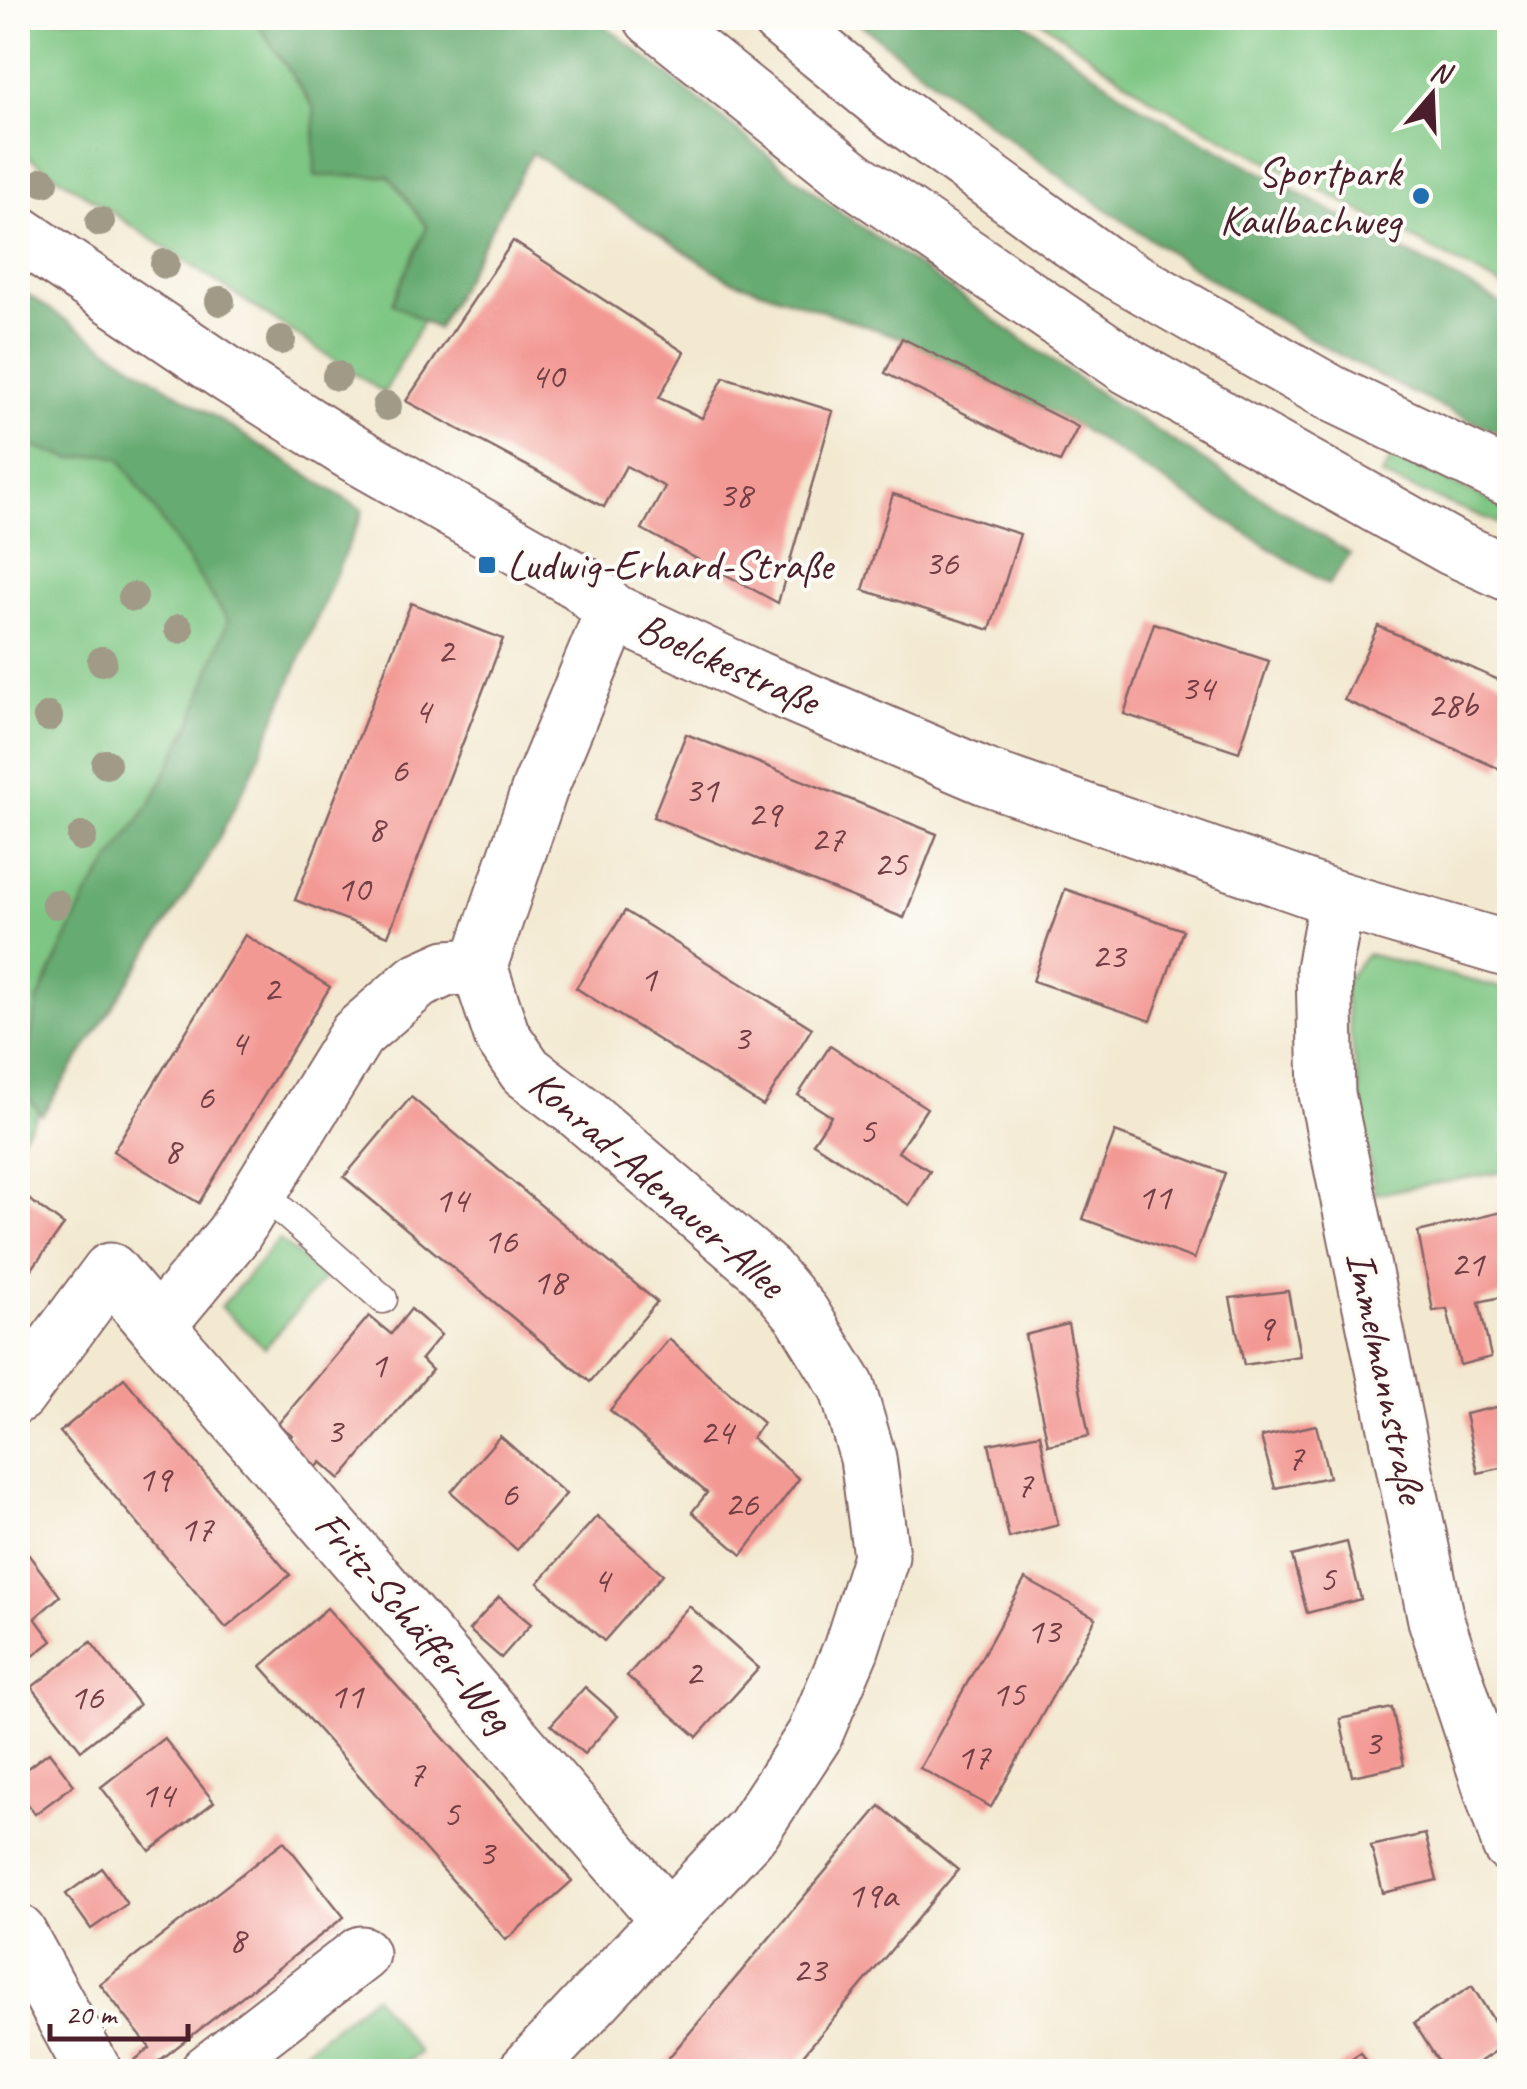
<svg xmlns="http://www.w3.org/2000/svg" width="1527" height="2089" font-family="Caveat,sans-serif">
	<rect width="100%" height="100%" fill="#fdfcf7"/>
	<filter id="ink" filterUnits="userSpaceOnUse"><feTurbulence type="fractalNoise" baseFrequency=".01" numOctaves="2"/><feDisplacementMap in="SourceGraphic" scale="20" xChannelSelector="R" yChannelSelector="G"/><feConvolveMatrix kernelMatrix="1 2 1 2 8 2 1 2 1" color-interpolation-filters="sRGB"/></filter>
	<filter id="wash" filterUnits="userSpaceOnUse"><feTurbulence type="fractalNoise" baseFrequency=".0048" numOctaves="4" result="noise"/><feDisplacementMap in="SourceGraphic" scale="40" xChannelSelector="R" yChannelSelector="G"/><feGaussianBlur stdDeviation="2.25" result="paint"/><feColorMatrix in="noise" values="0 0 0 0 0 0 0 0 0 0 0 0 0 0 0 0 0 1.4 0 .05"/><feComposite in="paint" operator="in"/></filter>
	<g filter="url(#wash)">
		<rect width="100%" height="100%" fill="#f3e9d1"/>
		<g fill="#7ec683" stroke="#647257" stroke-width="2.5">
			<polygon points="18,18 587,18 384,393 18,150"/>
			<polygon points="1037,18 1509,18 1509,290 1156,102"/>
			<polygon points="18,294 362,515 201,867 18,1143"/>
			<polygon points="1393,457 1509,509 1509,528 1381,476"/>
			<polygon points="1367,954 1509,990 1509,1171 1374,1194 1343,983"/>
			<polygon points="279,1239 324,1278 265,1348 221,1307"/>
			<polygon points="374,1996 419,2053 394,2071 277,2071"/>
		</g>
		<g fill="#66ab71" stroke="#58654e" stroke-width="2.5">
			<polygon points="254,18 596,18 833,207 1103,396 1350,554 1328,585 1078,427 902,338 728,279 532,153 437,329 392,303 427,227 389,176 315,176 314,108"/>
			<path d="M853,18H1018L1141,107L1509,308V437C1268,336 1056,180 853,18Z"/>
			<polygon points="18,288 145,373 363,510 252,773 206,863 42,1115 21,1089 38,1000 87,896 152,801 193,719 228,620 120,459 105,454 72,459 18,442"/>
		</g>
		<g id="blocks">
			<g fill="#f39994">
				<polygon points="513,241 684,352 659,398 702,418 724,377 833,411 778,603 642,529 665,487 626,466 604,507 406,401"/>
				<polygon points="902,338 1078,427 1060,462 885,373"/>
				<polygon points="893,494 1020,534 990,630 863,590"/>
				<polygon points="411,603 503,639 388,936 295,900"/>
				<polygon points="1154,623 1269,661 1239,752 1124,714"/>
				<polygon points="1378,626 1510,685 1510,747 1500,769 1344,700"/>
				<polygon points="686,734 937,834 904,918 653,817"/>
				<polygon points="1065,889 1183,930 1151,1021 1033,981"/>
				<polygon points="625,911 812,1028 763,1106 576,988"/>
				<polygon points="245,935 330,987 199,1203 113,1151"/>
				<polygon points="830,1046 927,1108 898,1152 930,1171 909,1205 813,1143 831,1116 798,1095"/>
				<polygon points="411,1097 657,1302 590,1382 344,1177"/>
				<polygon points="1115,1132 1225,1173 1194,1259 1083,1219"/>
				<polygon points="18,1191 64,1225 18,1288"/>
				<polygon points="1510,1210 1510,1295 1479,1302 1491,1357 1460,1365 1447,1309 1433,1311 1418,1232"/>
				<polygon points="1288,1291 1300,1356 1244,1365 1230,1298"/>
				<polygon points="411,1309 441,1335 421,1359 432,1370 340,1479 321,1462 308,1477 278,1451 292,1435 278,1424 369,1316 391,1334"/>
				<polygon points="1068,1324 1089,1436 1048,1445 1025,1335"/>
				<polygon points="669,1339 763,1423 752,1438 799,1479 742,1555 692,1512 707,1493 610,1410"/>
				<polygon points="124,1378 290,1575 226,1628 60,1432"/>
				<polygon points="1510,1404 1510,1466 1478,1473 1465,1414"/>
				<polygon points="1316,1425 1329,1477 1275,1488 1261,1437"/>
				<polygon points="1040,1434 1058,1525 1009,1538 989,1444"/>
				<polygon points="500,1436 566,1494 517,1550 451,1492"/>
				<polygon points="597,1516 663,1574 604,1641 538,1583"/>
				<polygon points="18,1541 60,1596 35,1618 52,1641 18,1668"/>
				<polygon points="1347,1542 1361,1599 1307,1613 1292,1556"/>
				<polygon points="1025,1579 1096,1618 991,1807 920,1768"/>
				<polygon points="499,1597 531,1624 501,1658 469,1630"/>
				<polygon points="689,1606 759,1668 697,1737 627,1676"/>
				<polygon points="327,1608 572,1881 506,1940 261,1666"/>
				<polygon points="91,1642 139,1705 81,1750 32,1687"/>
				<polygon points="585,1687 618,1716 584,1754 551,1725"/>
				<polygon points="1392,1708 1404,1765 1352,1776 1340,1719"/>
				<polygon points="164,1738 214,1802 150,1851 101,1787"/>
				<polygon points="49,1752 74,1785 35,1814 18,1790 18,1775"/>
				<polygon points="880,1806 958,1870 789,2072 666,2072 661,2067"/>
				<polygon points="1425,1834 1437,1880 1383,1893 1371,1846"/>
				<polygon points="284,1841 344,1917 159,2061 167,2072 144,2072 135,2060 150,2048 100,1984"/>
				<polygon points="102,1868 127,1904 91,1929 66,1894"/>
				<polygon points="1472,1986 1508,2043 1464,2072 1445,2072 1414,2023"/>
				<polygon points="1361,2052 1373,2072 1331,2072"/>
			</g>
		</g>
	</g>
	<g filter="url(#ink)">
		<use href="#blocks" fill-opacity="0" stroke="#856665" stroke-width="2.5"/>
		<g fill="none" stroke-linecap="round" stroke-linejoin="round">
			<g stroke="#856665" stroke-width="31">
				<polyline id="lane" points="260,1191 383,1299"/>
			</g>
			<g stroke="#856665" stroke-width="59">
				<g id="street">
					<polyline points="613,612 756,679 986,777 1337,899 1510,950"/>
					<polyline points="1337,899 1324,969 1327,1094 1436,1620 1510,1845"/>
					<polyline points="157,1326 669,1920"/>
					<polyline points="18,1395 110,1271 157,1326 233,1235 357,1034 418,981 447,968 479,966"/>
					<polyline points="18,1933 94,2072"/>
					<polyline points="208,2072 361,1954"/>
				</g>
			</g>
			<g stroke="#856665" stroke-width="59">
				<polyline id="secondary" points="18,233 230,376 351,452 581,583 613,612 540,788 479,966 502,1036 526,1071 580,1112 766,1271 802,1314 847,1387 868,1458 881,1556 851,1649 814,1736 753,1829 526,2072"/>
			</g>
			<g stroke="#856665" stroke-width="59">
				<g id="highway">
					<polyline points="652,18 854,179 1129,367 1453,548 1510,574"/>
					<polyline points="779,18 892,110 1103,263 1329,392 1510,479"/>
				</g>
			</g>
			<use href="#lane" stroke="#fff" stroke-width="28"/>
			<use href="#street" stroke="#fff" stroke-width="55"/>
			<use href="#secondary" stroke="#fff" stroke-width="55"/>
			<use href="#highway" stroke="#fff" stroke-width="55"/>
		</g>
		<g fill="#a09a87">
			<circle cx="44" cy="182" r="15"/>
			<circle cx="100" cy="222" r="15"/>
			<circle cx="165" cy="264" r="15"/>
			<circle cx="220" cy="301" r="15"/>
			<circle cx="281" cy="340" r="15"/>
			<circle cx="337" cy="376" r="15"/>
			<circle cx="387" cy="406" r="15"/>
			<circle cx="133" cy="597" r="15"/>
			<circle cx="179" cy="629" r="15"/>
			<circle cx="102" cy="661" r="15"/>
			<circle cx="48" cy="717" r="15"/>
			<circle cx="106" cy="764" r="15"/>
			<circle cx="82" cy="837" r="15"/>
			<circle cx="56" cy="904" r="15"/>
		</g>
	</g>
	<g fill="#1f6fb2" stroke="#fdfcf7" stroke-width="4">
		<circle cx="1421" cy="196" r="10"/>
		<rect x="477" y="555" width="20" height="20" rx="5"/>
	</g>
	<g text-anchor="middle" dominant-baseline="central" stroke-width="8" stroke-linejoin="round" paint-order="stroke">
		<g font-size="38" fill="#743e45">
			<text x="547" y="375">40</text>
			<text x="735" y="494">38</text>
			<text x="941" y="562">36</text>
			<text x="445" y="650">2</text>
			<text x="1197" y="687">34</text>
			<text x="1452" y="704">28b</text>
			<text x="422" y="710">4</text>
			<text x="399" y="769">6</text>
			<text x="701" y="789">31</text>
			<text x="764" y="813">29</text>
			<text x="376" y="828">8</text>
			<text x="827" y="838">27</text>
			<text x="890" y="863">25</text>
			<text x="353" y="888">10</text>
			<text x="1108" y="955">23</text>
			<text x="648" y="978">1</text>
			<text x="271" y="988">2</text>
			<text x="741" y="1037">3</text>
			<text x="238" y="1042">4</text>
			<text x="205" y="1096">6</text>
			<text x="867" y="1130">5</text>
			<text x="172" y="1150">8</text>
			<text x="1154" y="1196">11</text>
			<text x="451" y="1199">14</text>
			<text x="500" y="1240">16</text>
			<text x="1467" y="1263">21</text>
			<text x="549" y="1281">18</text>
			<text x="1265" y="1327">9</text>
			<text x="378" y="1364">1</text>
			<text x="334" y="1430">3</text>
			<text x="716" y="1431">24</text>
			<text x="1295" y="1457">7</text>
			<text x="154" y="1478">19</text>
			<text x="1024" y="1484">7</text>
			<text x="509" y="1493">6</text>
			<text x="741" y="1503">26</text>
			<text x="196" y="1528">17</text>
			<text x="1327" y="1578">5</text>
			<text x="601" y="1579">4</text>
			<text x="1043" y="1630">13</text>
			<text x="693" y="1672">2</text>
			<text x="1008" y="1693">15</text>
			<text x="346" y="1695">11</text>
			<text x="86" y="1696">16</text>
			<text x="1372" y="1742">3</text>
			<text x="973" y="1756">17</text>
			<text x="416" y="1773">7</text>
			<text x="157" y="1794">14</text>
			<text x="451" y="1813">5</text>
			<text x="486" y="1852">3</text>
			<text x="872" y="1894">19a</text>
			<text x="237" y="1939">8</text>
			<text x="809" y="1969">23</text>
		</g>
		<g font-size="42" fill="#4a1f2b" stroke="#fdfcf7" text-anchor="end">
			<text x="1401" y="172">Sportpark<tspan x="1401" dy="48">Kaulbachweg</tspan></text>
			<text x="507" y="565" text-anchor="start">Ludwig-Erhard-Straße</text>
		</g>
		<g font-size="42" fill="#4a1f2b" stroke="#fdfcf7">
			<text transform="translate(728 664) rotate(24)">Boelckestraße</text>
			<text transform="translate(657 1184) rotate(41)">Konrad-Adenauer-Allee</text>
			<text transform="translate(1386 1377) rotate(78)">Immelmannstraße</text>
			<text transform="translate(414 1622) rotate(49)">Fritz-Schäffer-Weg</text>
		</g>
	</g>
	<rect width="1527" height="2089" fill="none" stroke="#fdfcf7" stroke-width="60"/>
	<g transform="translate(1432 95) rotate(19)" stroke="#fdfcf7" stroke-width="8" paint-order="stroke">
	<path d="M0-8L18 38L0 25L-18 38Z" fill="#4a1f2b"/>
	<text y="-15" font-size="28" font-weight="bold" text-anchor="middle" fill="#4a1f2b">N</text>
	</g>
	<path d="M50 2024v15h138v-15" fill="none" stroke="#4a1f2b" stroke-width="5"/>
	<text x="65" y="2024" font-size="30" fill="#4a1f2b" stroke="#fdfcf7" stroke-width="8" paint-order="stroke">20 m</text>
</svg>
